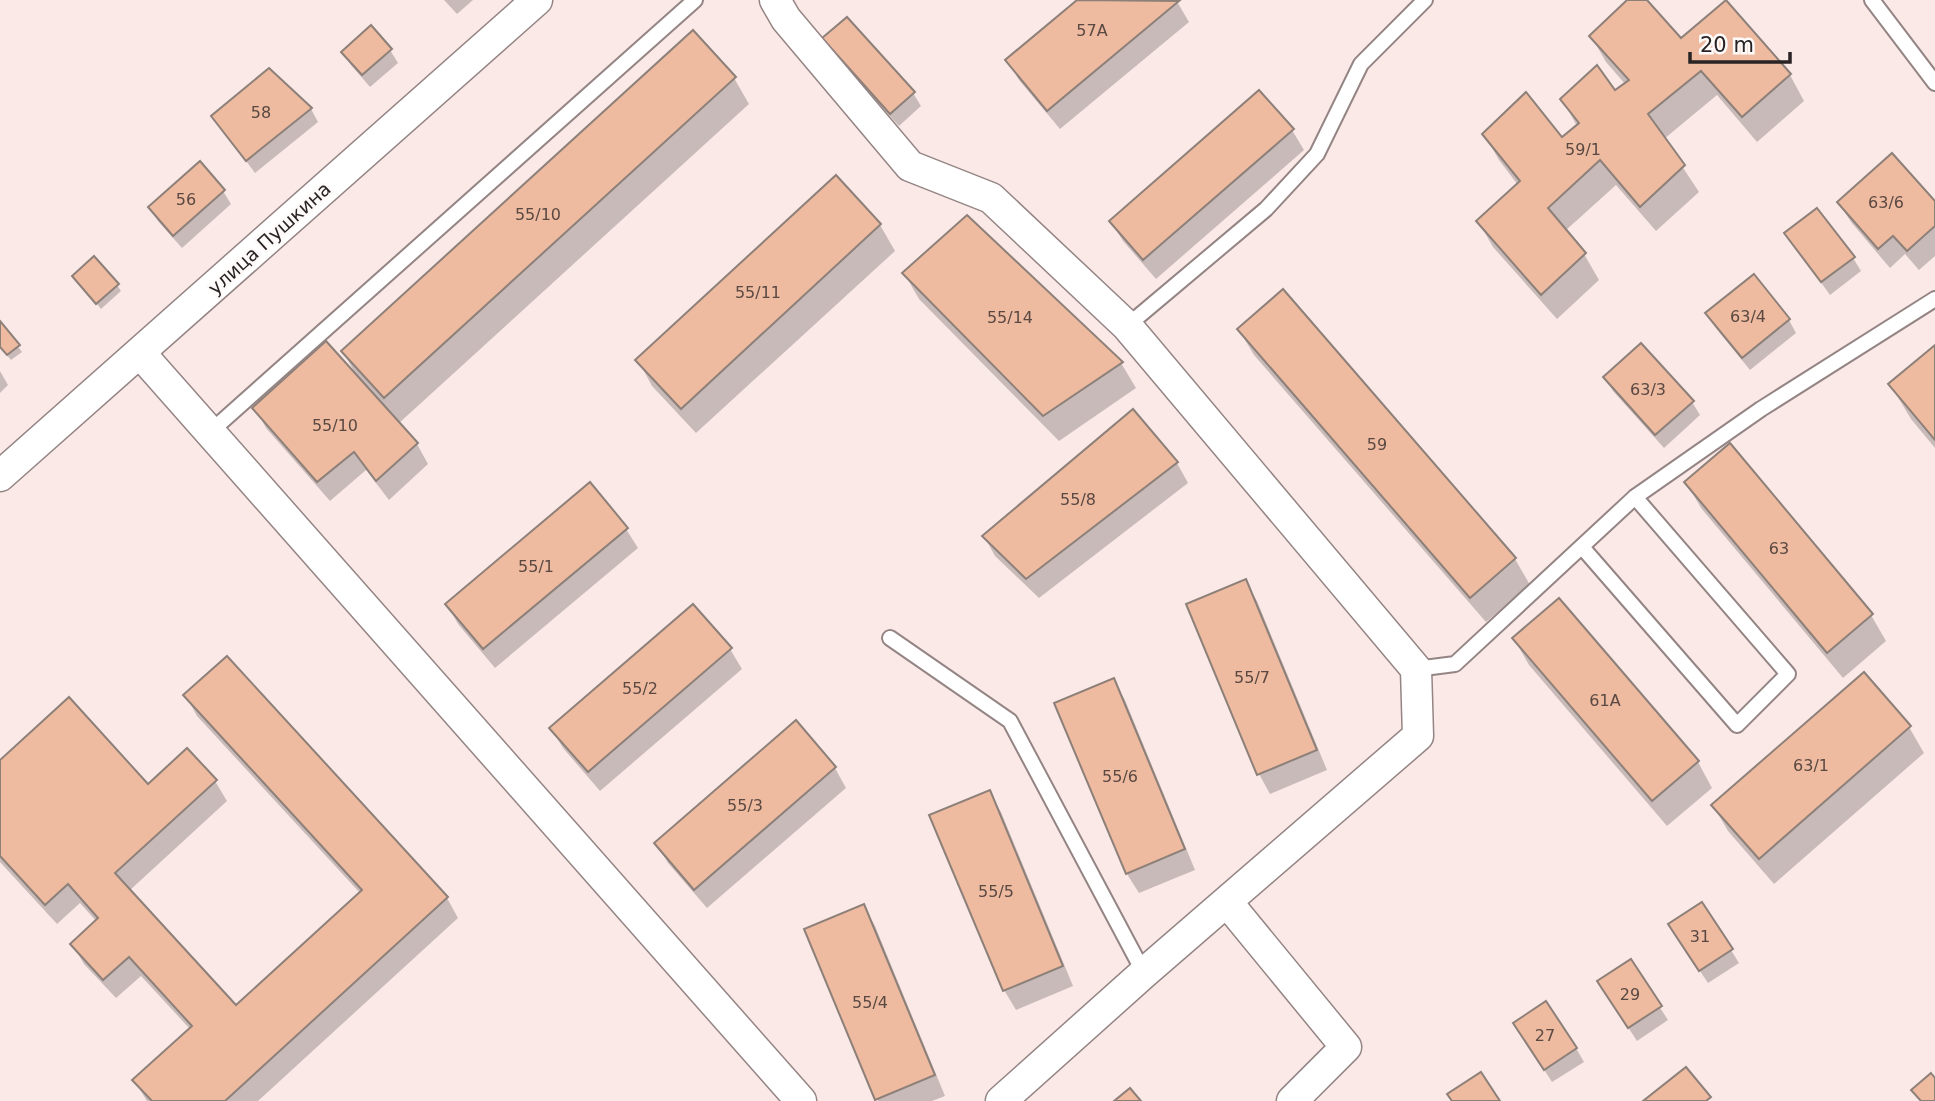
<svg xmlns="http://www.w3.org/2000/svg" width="1935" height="1101" font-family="'DejaVu Sans',sans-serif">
	<rect width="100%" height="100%" fill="#fbe9e8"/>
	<g fill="#0003">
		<polygon points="444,0 473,0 457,14"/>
		<polygon points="1079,0 1176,0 1189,22 1060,129 1019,80 1007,60"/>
		<polygon points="1629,0 1645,0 1681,40 1790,75 1804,101 1757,142 1717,95 1664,139 1699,192 1656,231 1616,185 1565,231 1584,254 1599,280 1557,319 1493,247 1478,221 1518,185 1499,160 1484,134 1562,140 1577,126 1562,99 1615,93 1626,85 1606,62 1591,36"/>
		<polygon points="825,39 913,93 921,106 899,126 832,52"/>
		<polygon points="390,50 398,63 370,87 351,65 343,52"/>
		<polygon points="734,78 749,104 398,424 417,444 428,464 389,500 366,470 330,501 266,428 255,408 356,375 343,351"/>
		<polygon points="311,109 318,122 255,173 213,116"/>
		<polygon points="1292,130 1304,150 1156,279 1123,241 1111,222"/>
		<polygon points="836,177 880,225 895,251 696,433 652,386 638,360"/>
		<polygon points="223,191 231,204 182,248 158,221 150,208"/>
		<polygon points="1839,203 1935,204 1935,256 1919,270 1905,254 1890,268 1851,222"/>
		<polygon points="1786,234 1853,258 1861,271 1830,295"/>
		<polygon points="904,273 1121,363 1136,388 1059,441 919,299"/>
		<polygon points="74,276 117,285 121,291 101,309"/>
		<polygon points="1754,276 1789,320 1796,333 1750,370 1715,327 1708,313"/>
		<polygon points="1283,292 1515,559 1530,585 1486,622 1254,355 1239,330"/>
		<polygon points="0,323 22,352 11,360 0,347"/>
		<polygon points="1935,347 1935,448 1911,419 1890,384"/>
		<polygon points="0,371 8,385 0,393"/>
		<polygon points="1605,377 1692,402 1700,415 1664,448 1613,391"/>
		<polygon points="1132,412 1177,463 1188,483 1039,598 995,556 984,536"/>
		<polygon points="1730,446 1871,615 1886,641 1843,678 1701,508 1686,482"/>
		<polygon points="626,529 638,548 495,668 458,624 447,604"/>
		<polygon points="1245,581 1257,601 1327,770 1270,794 1259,774 1188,605"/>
		<polygon points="1514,639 1698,762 1712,788 1667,826 1529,665"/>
		<polygon points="730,649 742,669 600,791 563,748 551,728"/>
		<polygon points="1113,680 1125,700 1195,870 1139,893 1127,874 1056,704"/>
		<polygon points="186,696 447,898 458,918 258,1101 147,1101 134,1080 190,1029 141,976 116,998 84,964 72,944 97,922 80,903 57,924 0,862 0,763 148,786 215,781 227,801 129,891 236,1007 360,893 197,716"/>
		<polygon points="1909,727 1924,753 1774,884 1728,831 1713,805"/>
		<polygon points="835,768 846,788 707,908 668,863 656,843"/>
		<polygon points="989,792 1001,812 1073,986 1016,1010 1004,990"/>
		<polygon points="863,906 875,926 945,1096 932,1101 878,1101 806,930"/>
		<polygon points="1678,938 1731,950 1739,963 1708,983"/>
		<polygon points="1630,961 1668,1020 1637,1041 1607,995"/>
		<polygon points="1523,1037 1576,1048 1584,1062 1552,1082"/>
	</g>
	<g fill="#eebaa0" stroke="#8d8079" stroke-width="2">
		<polygon points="1077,0 1179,1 1047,111 1005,60"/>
		<polygon points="1627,0 1647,0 1681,38 1726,0 1791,74 1742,117 1701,71 1648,114 1685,165 1640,207 1600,160 1548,208 1586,253 1541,295 1476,221 1520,181 1482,134 1526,92 1562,137 1579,123 1560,99 1597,65 1615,90 1629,80 1589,36"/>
		<polygon points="847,17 915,92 890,114 822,38"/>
		<polygon points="371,25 392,49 362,75 341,52"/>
		<polygon points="693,30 736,77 384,398 341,351"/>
		<polygon points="269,68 312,108 246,161 211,116"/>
		<polygon points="1259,90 1294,129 1143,260 1109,221"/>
		<polygon points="1892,153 1935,201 1935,226 1907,251 1893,236 1878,249 1837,202"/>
		<polygon points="200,161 225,190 173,236 148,207"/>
		<polygon points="836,175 881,224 681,409 635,360"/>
		<polygon points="1817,208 1855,257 1821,282 1784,233"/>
		<polygon points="967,215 1123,362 1043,416 902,273"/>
		<polygon points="94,256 119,284 96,304 72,276"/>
		<polygon points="1754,274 1790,319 1742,358 1705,313"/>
		<polygon points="1283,289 1516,558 1470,598 1237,329"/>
		<polygon points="0,321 20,345 7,355 0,347"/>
		<polygon points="326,341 418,443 376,481 354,452 317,482 252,408"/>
		<polygon points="1641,343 1694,401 1655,435 1603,377"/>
		<polygon points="1935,345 1935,440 1888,384"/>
		<polygon points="1133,409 1178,462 1026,579 982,536"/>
		<polygon points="1730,443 1873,614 1827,653 1684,482"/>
		<polygon points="590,482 628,528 483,649 445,604"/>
		<polygon points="1246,579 1317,750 1257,775 1186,604"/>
		<polygon points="1559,598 1699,761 1652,801 1512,638"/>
		<polygon points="693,604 732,648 588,772 549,728"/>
		<polygon points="227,656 448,897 225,1101 152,1101 132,1080 192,1026 129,957 103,980 70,944 98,918 68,884 45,905 0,856 0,760 69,697 148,784 187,748 217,780 115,873 236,1005 362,890 183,695"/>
		<polygon points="1864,672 1911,726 1759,859 1711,805"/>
		<polygon points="1114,678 1185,849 1126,874 1054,703"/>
		<polygon points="796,720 836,767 694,890 654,843"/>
		<polygon points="990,790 1063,966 1003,991 929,815"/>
		<polygon points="1702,902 1733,949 1699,971 1668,924"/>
		<polygon points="864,904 935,1075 875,1100 804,929"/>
		<polygon points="1631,959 1662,1006 1628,1028 1597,981"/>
		<polygon points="1546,1001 1577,1048 1544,1070 1513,1023"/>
		<polygon points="1686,1067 1711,1097 1706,1101 1643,1101"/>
		<polygon points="1481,1072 1500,1101 1452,1101 1447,1094"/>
		<polygon points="1931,1073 1935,1078 1935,1101 1921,1101 1911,1090"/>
		<polygon points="1130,1088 1141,1101 1114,1101"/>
	</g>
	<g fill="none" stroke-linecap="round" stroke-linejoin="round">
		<g stroke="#948584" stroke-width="18">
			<g id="service">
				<polyline points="1872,0 1935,83"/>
				<polyline points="1127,326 1266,209 1317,154 1361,64 1425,0"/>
				<polyline points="209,433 695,0"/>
				<polyline points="1582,547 1737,725 1788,674 1635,497"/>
				<polyline points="890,638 1010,721 1144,973"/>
				<polyline points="1416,669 1455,664 1635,497 1761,409 1935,299"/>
			</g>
		</g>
		<g stroke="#948584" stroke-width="33">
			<g id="minor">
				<polyline points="775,0 786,19 910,166 991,198 1127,326 1416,669 1418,736 1144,973 1001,1101"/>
				<polyline points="140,353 801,1101"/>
				<polyline points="0,476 537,0"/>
				<polyline points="1227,902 1346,1047 1292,1101"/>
			</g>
		</g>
		<use href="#service" stroke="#fff" stroke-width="14"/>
		<use href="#minor" stroke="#fff" stroke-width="30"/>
	</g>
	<g text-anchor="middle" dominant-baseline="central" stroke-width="5" stroke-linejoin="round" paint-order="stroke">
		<g font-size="16" fill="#5a4942">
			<text x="1092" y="30">57А</text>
			<text x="261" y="112">58</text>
			<text x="1583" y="149">59/1</text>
			<text x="186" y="199">56</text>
			<text x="1886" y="202">63/6</text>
			<text x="538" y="214">55/10</text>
			<text x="758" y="292">55/11</text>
			<text x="1748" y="316">63/4</text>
			<text x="1010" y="317">55/14</text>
			<text x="1648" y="389">63/3</text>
			<text x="335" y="425">55/10</text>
			<text x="1377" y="444">59</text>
			<text x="1078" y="499">55/8</text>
			<text x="1779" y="548">63</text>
			<text x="536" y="566">55/1</text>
			<text x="1252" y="677">55/7</text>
			<text x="640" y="688">55/2</text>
			<text x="1605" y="700">61А</text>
			<text x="1811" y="765">63/1</text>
			<text x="1120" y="776">55/6</text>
			<text x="745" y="805">55/3</text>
			<text x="996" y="891">55/5</text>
			<text x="1700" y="936">31</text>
			<text x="1630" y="994">29</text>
			<text x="870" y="1002">55/4</text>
			<text x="1545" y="1035">27</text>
		</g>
		<g font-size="19" fill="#292323" stroke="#fefafa">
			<text transform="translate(269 238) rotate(-42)">улица Пушкина</text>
		</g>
	</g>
	<path d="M1690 52v10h100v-10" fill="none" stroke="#292323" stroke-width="3.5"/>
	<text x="1700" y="52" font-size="21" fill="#292323" stroke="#fefafa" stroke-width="5" paint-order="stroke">20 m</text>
</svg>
